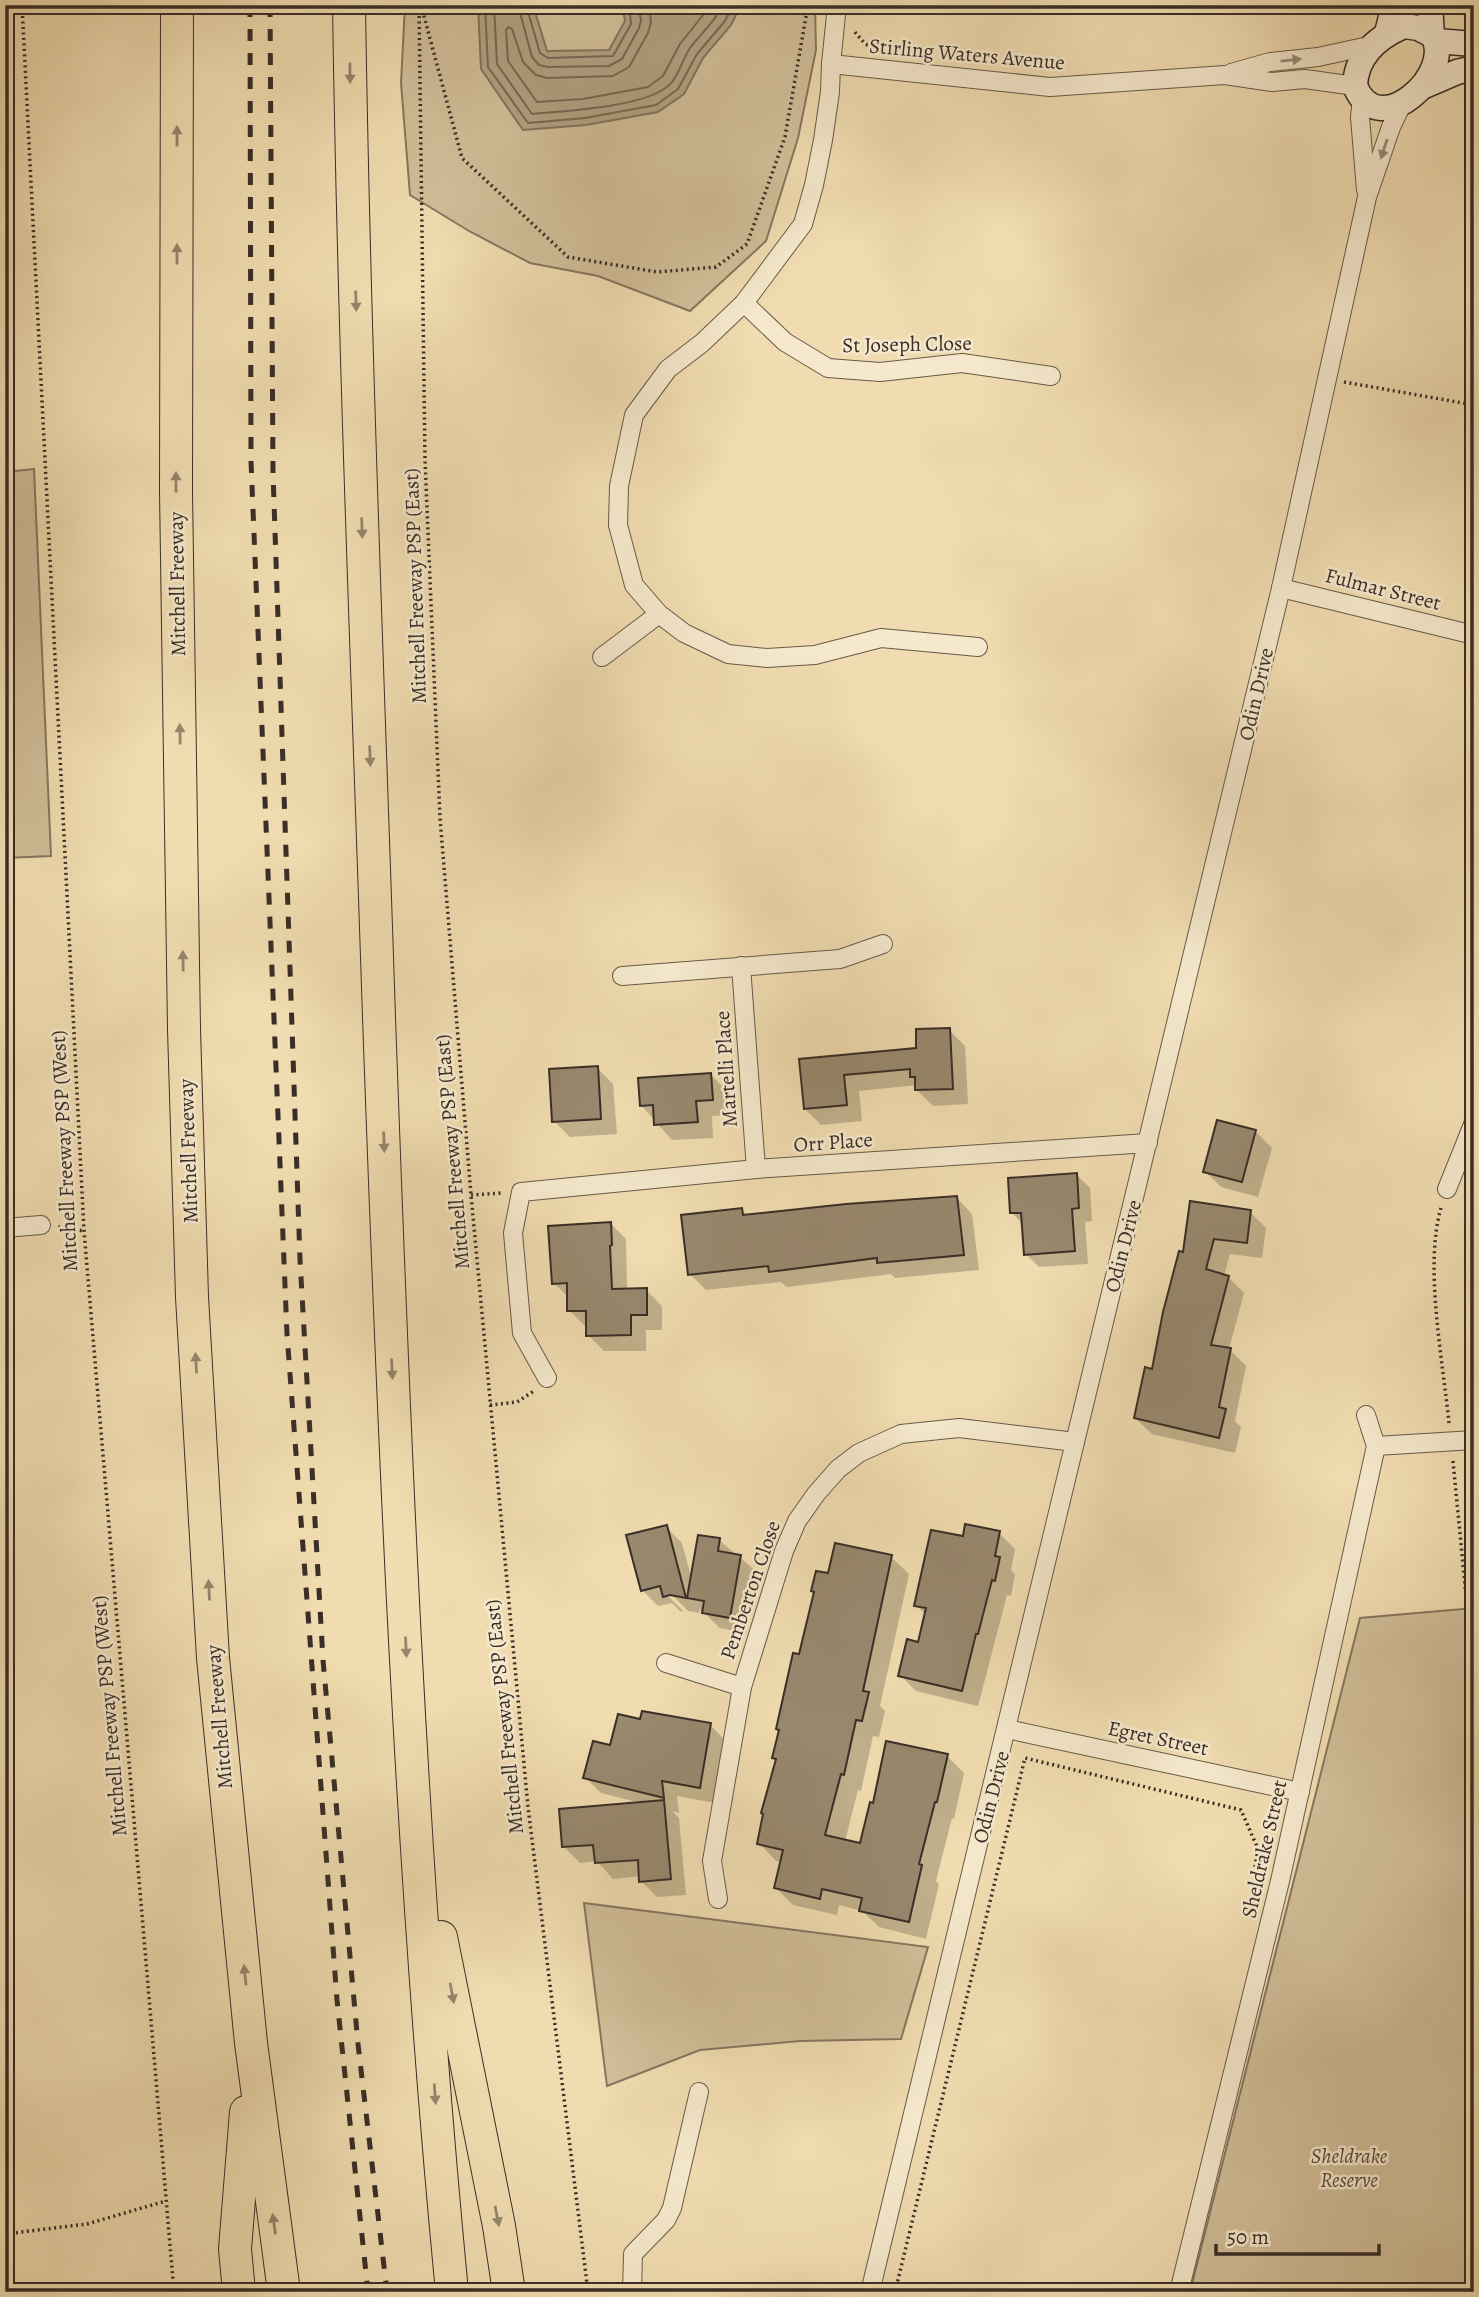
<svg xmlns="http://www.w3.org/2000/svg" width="1479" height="2297" font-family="Alegreya,serif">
	<rect width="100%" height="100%" fill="#f0dcb0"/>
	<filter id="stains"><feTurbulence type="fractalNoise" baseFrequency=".00286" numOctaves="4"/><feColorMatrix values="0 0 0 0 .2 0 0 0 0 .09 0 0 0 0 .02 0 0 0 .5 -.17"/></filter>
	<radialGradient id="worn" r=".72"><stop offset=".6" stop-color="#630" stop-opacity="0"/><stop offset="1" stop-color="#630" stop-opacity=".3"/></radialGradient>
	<g fill="#d1be99" stroke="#857660" stroke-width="2">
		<polygon points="405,5 815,5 816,50 798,138 766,241 690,311 598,276 530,263 469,231 410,195 401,83"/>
		<polygon points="34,469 51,856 5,858 5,472"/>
		<polygon points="1474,1608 1474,2292 1190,2292 1360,1618"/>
		<polygon points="584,1903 928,1947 901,2039 800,2041 700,2050 607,2086"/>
	</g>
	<polygon fill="#b2a181" stroke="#82735d" stroke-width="2" points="478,5 533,5 547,51 609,50 625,21 622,5 741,5 731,25 703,58 684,94 658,112 586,125 523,130 481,69"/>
	<g fill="#0003">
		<polygon points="949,1030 965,1046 968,1104 933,1106 917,1090 917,1085 859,1091 862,1121 821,1125 805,1109 801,1060 918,1050"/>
		<polygon points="597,1068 613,1084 617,1134 570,1137 554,1121"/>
		<polygon points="710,1074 726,1090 728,1115 712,1116 713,1138 672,1140 641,1105"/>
		<polygon points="1218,1122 1256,1132 1272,1148 1258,1197 1221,1187 1205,1171"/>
		<polygon points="1076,1174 1090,1188 1092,1221 1085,1222 1088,1264 1039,1267 1026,1254 1023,1224 1012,1213"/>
		<polygon points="956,1197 972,1214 979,1270 895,1278 891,1274 787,1287 781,1282 706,1290 690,1274 742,1210 749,1217"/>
		<polygon points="1250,1212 1266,1228 1262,1258 1230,1254 1224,1276 1228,1277 1244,1293 1229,1349 1246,1366 1235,1421 1241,1427 1235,1453 1152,1434 1135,1418 1154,1371 1181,1254"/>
		<polygon points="610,1223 626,1239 627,1290 646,1290 662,1306 662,1330 646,1330 646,1351 604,1351 588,1335 588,1326 585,1326 569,1310 569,1298 554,1283"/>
		<polygon points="666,1527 682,1543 692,1580 719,1540 757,1572 746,1633 720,1628 699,1608 700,1613 688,1611 665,1588 662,1590 683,1611 681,1612 672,1603 658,1606 642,1590"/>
		<polygon points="999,1533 1015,1549 1011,1570 1015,1575 1011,1596 1007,1595 978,1706 916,1691 900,1675 919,1644 926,1615 916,1605 964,1538"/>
		<polygon points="891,1557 909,1574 880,1706 885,1711 879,1737 873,1736 861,1791 858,1790 845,1841 861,1845 947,1756 964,1773 954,1819 952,1818 936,1881 939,1884 926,1939 879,1927 862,1911 839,1905 837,1915 793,1905 776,1888 782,1862 776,1861 759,1843 778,1761 774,1758 800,1657 829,1575"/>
		<polygon points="641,1722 710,1725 726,1741 715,1803 677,1796 679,1813 672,1811 679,1818 686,1895 657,1897 641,1881 641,1876 613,1879 597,1861 580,1863 564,1847 641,1803 601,1793 585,1777 611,1747"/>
	</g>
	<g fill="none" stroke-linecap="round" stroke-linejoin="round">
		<g stroke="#766854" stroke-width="2">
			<polyline points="485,5 488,67 528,123 585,118 656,105 678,89 697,54 725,21 733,5"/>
			<path d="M494,5L497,64L532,114C564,111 653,107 672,82C680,72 683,58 690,48C701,33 715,22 723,5"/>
			<polyline points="518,5 532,57 539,65 548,67 609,66 622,59 639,28 641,20 638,5"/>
			<polyline points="526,5 540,53 548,58 613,56 631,24 629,5"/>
			<polyline points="649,5 651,22 648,33 629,67 613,76 547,78 536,75 523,62 512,29 509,27 506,30 508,61 537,102 583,99 648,87 663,76 680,44 711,5"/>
		</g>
	</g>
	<g fill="#98886e" stroke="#392e27" stroke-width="2">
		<polygon points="950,1028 953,1089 915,1090 915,1077 910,1077 910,1069 844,1075 847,1105 804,1109 799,1059 916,1048 916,1029"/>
		<polygon points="598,1066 601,1119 552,1122 549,1069"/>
		<polygon points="711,1073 713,1100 696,1101 698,1122 654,1125 653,1105 640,1106 638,1078"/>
		<polygon points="1217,1120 1256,1130 1242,1182 1203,1172"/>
		<polygon points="1077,1173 1079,1208 1072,1209 1075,1251 1024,1255 1021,1213 1010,1213 1008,1178"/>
		<polygon points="957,1196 964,1255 877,1263 877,1258 769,1272 768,1266 688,1275 681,1215 742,1208 743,1215 846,1204"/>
		<polygon points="1190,1201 1251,1210 1247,1243 1214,1239 1206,1269 1229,1276 1211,1345 1231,1348 1219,1407 1226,1409 1219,1438 1134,1418 1145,1367 1152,1369 1163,1312 1179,1251 1183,1252"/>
		<polygon points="611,1222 612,1245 610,1246 612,1289 647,1288 647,1315 631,1315 631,1335 586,1336 586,1311 567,1311 567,1283 552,1284 548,1226"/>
		<polygon points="965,1524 1000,1531 995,1556 1000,1557 995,1581 992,1580 978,1634 976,1634 962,1691 898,1676 907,1639 918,1642 926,1608 914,1606 931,1530 963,1536"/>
		<polygon points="667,1525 686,1598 670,1595 663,1597 660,1586 641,1591 626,1535"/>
		<polygon points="698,1535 720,1538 718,1551 741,1555 730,1618 702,1613 704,1601 687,1598"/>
		<polygon points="835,1543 892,1555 863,1691 869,1692 862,1721 856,1720 844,1775 841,1774 825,1835 860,1843 870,1802 873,1803 886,1741 948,1754 937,1802 935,1802 919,1864 922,1865 909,1922 859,1911 862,1898 822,1889 820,1899 774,1888 783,1850 757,1844 763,1814 761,1813 776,1759 772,1758 779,1730 776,1729 793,1653 799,1654 814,1592 811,1591 816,1571 828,1573"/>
		<polygon points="642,1711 711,1723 700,1788 662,1781 664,1798 583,1778 593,1741 610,1745 618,1714 640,1719"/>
		<polygon points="664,1800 671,1879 639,1882 638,1860 595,1863 593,1845 562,1847 559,1809"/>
	</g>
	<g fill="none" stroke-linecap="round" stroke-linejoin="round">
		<g stroke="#675a49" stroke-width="20">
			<g id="street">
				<polyline points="837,5 831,64 830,92 823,140 814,185 803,224 744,303 702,343 668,369 634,415 619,486 618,525 634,585 659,614 684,633 728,654 767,658 815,655 881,638 978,647"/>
				<polyline points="831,64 1050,87 1225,75 1272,82 1305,79 1355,86"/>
				<polyline points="1231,73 1270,62 1318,57 1373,45"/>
				<polyline points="1362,98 1360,117 1366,190"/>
				<polyline points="744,303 785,342 828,368 880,372 962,363 1051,376"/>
				<polyline points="1281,588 1474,635"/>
				<polyline points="602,657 659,614"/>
				<polyline points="741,966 756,1169"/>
				<polyline points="622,976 840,959 883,944"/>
				<polyline points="1447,1189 1474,1122"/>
				<polyline points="5,1228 41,1225"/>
				<polyline points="547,1378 522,1333 513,1233 521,1192 756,1169 1148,1143"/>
				<polyline points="1376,1446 1474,1440"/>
				<polyline points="666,1663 742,1687"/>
				<polyline points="1007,1729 1300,1792"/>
				<polyline points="718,1899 712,1861 742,1687 784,1551 797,1521 816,1494 838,1469 859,1453 901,1434 959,1428 1075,1442"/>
				<polyline points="632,2292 633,2254 666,2220 672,2208 699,2092"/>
				<polyline points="870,2292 1281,588 1367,197 1391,127 1403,102"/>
				<polyline points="1179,2292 1280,1881 1376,1446 1366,1415"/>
			</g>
		</g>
		<g stroke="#392e27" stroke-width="27">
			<g id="secondary">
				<polyline points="1430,5 1432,35"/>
				<path d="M1404,26L1418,28L1432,35C1457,71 1379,145 1355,86C1356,55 1378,37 1404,26Z"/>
				<polyline points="1387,33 1394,5"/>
				<polyline points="1436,41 1474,44"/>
				<polyline points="1422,87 1457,72 1474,68"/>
			</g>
		</g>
		<g stroke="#392e27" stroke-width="34">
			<g id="highway">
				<polyline points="177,5 176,491 184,1029 192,1297 213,1658 251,2043 284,2292"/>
				<path d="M349,5C354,343 368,680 379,1017C394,1442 411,1868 452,2292"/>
				<polyline points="441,1937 499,2226 509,2292"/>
				<polyline points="239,2292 235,2249 246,2112"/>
			</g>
		</g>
		<g stroke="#392e27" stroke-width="3.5" stroke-dasharray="2 3.5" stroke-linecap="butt">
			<polyline points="22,5 84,1231 174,2292"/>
			<polyline points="419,5 425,460 440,818 471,1195 528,1807 588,2292"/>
			<polyline points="421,5 462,158 568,257 657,272 716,267 747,244 785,137 808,5"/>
			<polyline points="855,32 865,44 876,48"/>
			<polyline points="1344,382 1474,405"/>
			<polyline points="471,1195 501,1193"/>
			<path d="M1441,1208C1424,1265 1443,1362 1449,1423"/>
			<polyline points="58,1227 84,1231"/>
			<polyline points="490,1405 517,1402 534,1391"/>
			<polyline points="1453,1461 1472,1658"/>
			<polyline points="5,2234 87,2224 166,2201"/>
			<polyline points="895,2292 1025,1758 1241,1810 1258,1849 1254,1873 1263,1876"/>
		</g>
		<use href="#street" stroke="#f5e8cc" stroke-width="18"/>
		<use href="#secondary" stroke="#f5e8cc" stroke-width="24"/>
		<use href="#highway" stroke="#f0dcb0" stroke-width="32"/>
		<g stroke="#392e27" stroke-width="5" stroke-dasharray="12 12" stroke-linecap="butt">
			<polyline points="250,5 251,461 287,1334 337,2000 368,2292"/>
			<polyline points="270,5 273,473 300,1260 323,1660 358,2044 387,2292"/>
		</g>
	</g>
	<defs><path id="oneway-solid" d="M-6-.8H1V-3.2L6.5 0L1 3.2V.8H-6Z" transform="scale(1.75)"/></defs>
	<g fill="#978b7a">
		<use href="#oneway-solid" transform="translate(1291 60) rotate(-6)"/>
		<use href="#oneway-solid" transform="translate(1384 149) rotate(108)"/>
	</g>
	<g fill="#94856c">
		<use href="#oneway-solid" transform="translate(350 73) rotate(89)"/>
		<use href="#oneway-solid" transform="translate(177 136) rotate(-90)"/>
		<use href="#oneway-solid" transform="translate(177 254) rotate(-90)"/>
		<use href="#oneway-solid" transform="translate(356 301) rotate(88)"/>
		<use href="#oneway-solid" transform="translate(176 482) rotate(-90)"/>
		<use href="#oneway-solid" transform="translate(362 528) rotate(88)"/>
		<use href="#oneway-solid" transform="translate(180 734) rotate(-91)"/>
		<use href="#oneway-solid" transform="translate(370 756) rotate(88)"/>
		<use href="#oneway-solid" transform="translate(183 961) rotate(-91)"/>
		<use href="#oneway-solid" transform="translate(384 1142) rotate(88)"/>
		<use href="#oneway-solid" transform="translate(196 1363) rotate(-93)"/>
		<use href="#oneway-solid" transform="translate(392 1369) rotate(87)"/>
		<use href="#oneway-solid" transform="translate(209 1590) rotate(-93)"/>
		<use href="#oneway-solid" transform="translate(406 1647) rotate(87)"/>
		<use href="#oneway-solid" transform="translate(245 1975) rotate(-96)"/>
		<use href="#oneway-solid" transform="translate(452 1993) rotate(79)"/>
		<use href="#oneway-solid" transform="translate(435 2094) rotate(86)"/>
		<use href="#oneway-solid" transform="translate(497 2216) rotate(79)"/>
		<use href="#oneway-solid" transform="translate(274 2224) rotate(-98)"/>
	</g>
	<g text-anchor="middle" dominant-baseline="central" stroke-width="5" stroke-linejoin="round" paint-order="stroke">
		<g font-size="21" fill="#392e27" stroke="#f5e8cc">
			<text transform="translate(967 54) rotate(5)">Stirling Waters Avenue</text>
			<text transform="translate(907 344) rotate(-1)">St Joseph Close</text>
			<text transform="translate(177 584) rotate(-91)">Mitchell Freeway</text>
			<text transform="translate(415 586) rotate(-92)">Mitchell Freeway PSP (East)</text>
			<text transform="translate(1383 589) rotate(14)">Fulmar Street</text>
			<text transform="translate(1256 694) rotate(-77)">Odin Drive</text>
			<text transform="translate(726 1069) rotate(-94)">Martelli Place</text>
			<text transform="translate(833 1142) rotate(-4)">Orr Place</text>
			<text transform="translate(64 1151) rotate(-93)">Mitchell Freeway PSP (West)</text>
			<text transform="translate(188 1151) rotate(-92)">Mitchell Freeway</text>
			<text transform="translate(452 1152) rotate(-95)">Mitchell Freeway PSP (East)</text>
			<text transform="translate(1123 1246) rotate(-76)">Odin Drive</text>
			<text transform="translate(750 1590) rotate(-71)">Pemberton Close</text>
			<text transform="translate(109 1716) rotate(-95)">Mitchell Freeway PSP (West)</text>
			<text transform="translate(219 1717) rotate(-95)">Mitchell Freeway</text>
			<text transform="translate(504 1717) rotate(-96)">Mitchell Freeway PSP (East)</text>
			<text transform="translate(1158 1738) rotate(12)">Egret Street</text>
			<text transform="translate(991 1797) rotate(-76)">Odin Drive</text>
			<text transform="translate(1264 1849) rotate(-77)">Sheldrake Street</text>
		</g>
		<g font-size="21" font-style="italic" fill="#574b3e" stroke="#f5e8cc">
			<text x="1349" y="2156">Sheldrake<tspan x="1349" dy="24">Reserve</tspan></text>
		</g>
	</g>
	<rect width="1479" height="2297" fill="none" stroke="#f0dcb0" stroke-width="28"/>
	<rect x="7" y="7" width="1465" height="2283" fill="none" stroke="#392e27" stroke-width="3.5"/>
	<rect x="14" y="14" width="1451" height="2269" fill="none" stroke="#392e27" stroke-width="2"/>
	<path d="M1216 2244v10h163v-10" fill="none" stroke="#392e27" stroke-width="3.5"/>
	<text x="1227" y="2244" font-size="21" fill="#392e27" stroke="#f5e8cc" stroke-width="5" paint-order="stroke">50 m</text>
	<rect width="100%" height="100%" filter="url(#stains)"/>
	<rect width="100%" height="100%" fill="url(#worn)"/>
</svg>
